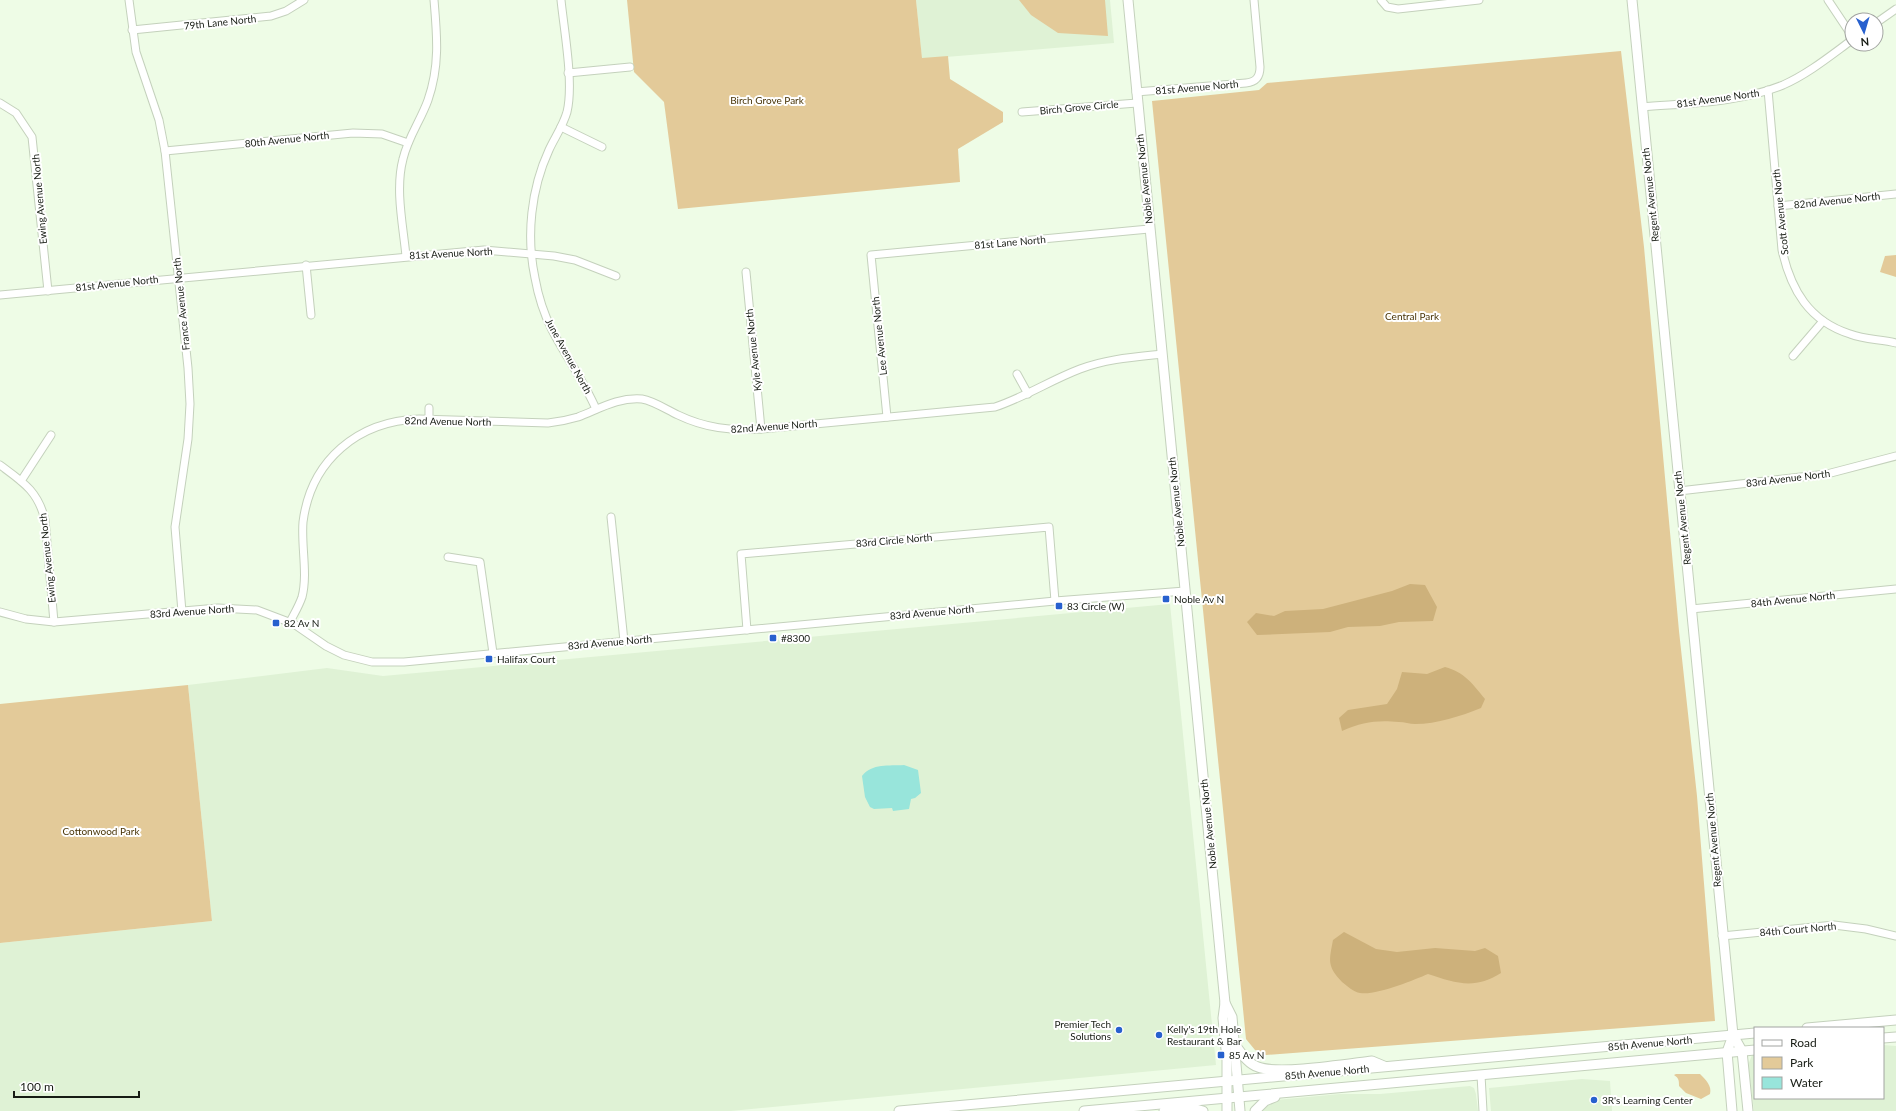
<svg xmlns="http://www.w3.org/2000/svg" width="1896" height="1111" font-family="Lato,sans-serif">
	<rect width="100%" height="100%" fill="#eefce6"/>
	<g fill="#dff2d5">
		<polygon points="916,0 1110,0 1114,43 922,59"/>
		<polygon points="1170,604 1216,1065 731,1111 0,1111 0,943 212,921 188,685 327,668 383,676"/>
		<polygon points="1883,1045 1896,1046 1896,1111 1754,1111 1748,1065 1752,1055 1755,1055 1755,1098 1883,1098"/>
		<polygon points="1582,1079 1610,1081 1612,1111 1491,1111 1489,1088"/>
		<polygon points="1470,1086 1474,1088 1476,1094 1478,1111 1261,1111 1275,1100 1340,1094 1380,1094"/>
	</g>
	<g fill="#e3ca99">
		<polygon points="627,0 916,0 922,58 948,56 950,79 1003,112 1003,122 958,149 960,182 678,209 664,102 634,72"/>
		<polygon points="1019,0 1105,0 1108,36 1058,33 1031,15"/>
		<polygon points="1621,51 1644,247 1679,631 1697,796 1715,1021 1266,1055 1255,1050 1246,1039 1152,101 1259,90 1267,83"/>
		<polygon points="1896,255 1896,277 1880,272 1885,256"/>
		<polygon points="188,685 212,921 0,943 0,704"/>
		<path d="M1676,1074H1700C1706,1080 1712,1086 1710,1094L1701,1099L1686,1093L1679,1086C1679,1081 1679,1078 1674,1075Z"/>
	</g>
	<g fill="#cdb17b">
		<polygon points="1410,584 1425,585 1437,607 1433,621 1399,622 1380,626 1348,627 1330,632 1257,635 1247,622 1256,613 1274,616 1285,611 1323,609 1392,591"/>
		<path d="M1445,667C1464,672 1473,684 1485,699L1481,708C1461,716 1437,724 1415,724C1410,724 1404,722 1399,722C1376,720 1363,722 1342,731L1339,718L1348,710L1387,704L1397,689L1402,672L1427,674Z"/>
		<path d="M1344,932L1376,949L1397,952L1435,948L1475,951L1485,948L1498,956L1501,973C1475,990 1455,983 1428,974C1414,980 1375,996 1360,993C1354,992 1347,986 1342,982C1327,966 1329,961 1333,940Z"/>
	</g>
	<path fill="#98e5db" d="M904,765L918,770L921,793L915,798L911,799L909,809L893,811L892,808L874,809L870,807L865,797L862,776C872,763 889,766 904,765Z"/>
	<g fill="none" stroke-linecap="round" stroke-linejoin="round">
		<g stroke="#c4d1bc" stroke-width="9">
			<g id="street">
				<polyline points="129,0 136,52 159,120 165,151 188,368 190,404 188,439 175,527 182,612"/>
				<path d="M561,0C564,30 574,83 567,112C563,126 555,137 549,150C531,189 526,236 535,278C538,295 544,314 552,330C566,357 584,381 596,409"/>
				<polyline points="1381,0 1387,7 1398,9 1479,0"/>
				<polyline points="1828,0 1852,36"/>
				<polyline points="1876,23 1896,9"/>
				<polyline points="132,30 271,16 286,11 304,0"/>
				<polyline points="568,73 630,67"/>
				<path d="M1768,90L1782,250C1791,290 1809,321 1850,334C1865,340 1881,339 1896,343"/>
				<path d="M1136,92L1246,83C1256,82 1260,77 1260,67L1254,0"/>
				<polyline points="0,103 16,113 32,137 48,291"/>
				<path d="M1642,107C1688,103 1739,103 1783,85C1808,74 1830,56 1852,40"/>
				<polyline points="1022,112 1137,103"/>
				<polyline points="561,127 602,147"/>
				<polyline points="165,151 353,133 382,134 408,143"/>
				<polyline points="1778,206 1896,194"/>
				<path d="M406,256C403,225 395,189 403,159C408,137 421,120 428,100C440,66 437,35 434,0"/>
				<polyline points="306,265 311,315"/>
				<polyline points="746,272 761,429"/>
				<polyline points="0,295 484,250 554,256 575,260 616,276"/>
				<polyline points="1793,356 1823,321"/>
				<polyline points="1017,374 1028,394"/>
				<polyline points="887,417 871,255 1149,229"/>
				<polyline points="429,420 429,408"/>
				<path d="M0,465C23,482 38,491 45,520L54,622"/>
				<polyline points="21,481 51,435"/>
				<polyline points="1679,491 1827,474 1896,456"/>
				<polyline points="611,517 624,641"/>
				<polyline points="448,557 480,562 493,653"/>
				<polyline points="1691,609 1896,589"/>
				<polyline points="0,612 26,619 54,622 218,608 257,610 294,624 326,646 344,655 372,662 404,662 1055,601 1185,591"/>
				<path d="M290,622C294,614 299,606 302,597C308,574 301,546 303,522C311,460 358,421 419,419L548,423C558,422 568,420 578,417C599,409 618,397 642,399C654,401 667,410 678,415C705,428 731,431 761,429L995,407C1025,397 1051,380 1080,369C1106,359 1134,357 1162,354"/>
				<polyline points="747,630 741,554 1049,527 1055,601"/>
				<polyline points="1722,936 1834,925 1866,929 1896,936"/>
				<polyline points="1481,1075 1483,1111"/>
			</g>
		</g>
		<g stroke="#c4d1bc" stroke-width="11">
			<g id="secondary">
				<polyline points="1128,0 1225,1003 1223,1018 1227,1060 1227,1111"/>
				<polyline points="1632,0 1733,1035 1727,1052 1732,1111"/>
				<polyline points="1225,1003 1232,1017 1240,1111"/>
				<polyline points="1807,1028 1896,1020"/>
				<polyline points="1733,1035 1742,1051 1748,1111"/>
				<polyline points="1883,1038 1896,1037"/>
				<path d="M1236,1046C1242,1054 1248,1064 1258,1067C1279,1075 1347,1064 1372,1061L1384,1066"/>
				<polyline points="899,1111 1755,1033"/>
				<polyline points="1084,1111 1755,1050"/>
				<polyline points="1164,1111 1196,1109 1203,1111"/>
				<polyline points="1255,1111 1265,1101 1275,1097"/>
			</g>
		</g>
		<use href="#street" stroke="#fff" stroke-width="7"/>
		<use href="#secondary" stroke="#fff" stroke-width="9"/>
	</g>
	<g fill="#2760ce" stroke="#fff" stroke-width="1.5">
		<rect x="1162" y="595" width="8" height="8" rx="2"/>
		<rect x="1055" y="602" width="8" height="8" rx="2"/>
		<rect x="272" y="619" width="8" height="8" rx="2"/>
		<rect x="769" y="634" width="8" height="8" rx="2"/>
		<rect x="485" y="655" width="8" height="8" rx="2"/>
		<circle cx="1119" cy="1030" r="4"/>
		<circle cx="1159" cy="1035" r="4"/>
		<rect x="1217" y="1051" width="8" height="8" rx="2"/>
		<circle cx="1594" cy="1100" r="4"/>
	</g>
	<g text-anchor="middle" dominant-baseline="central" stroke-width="4" stroke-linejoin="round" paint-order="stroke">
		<g font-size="10" fill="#171c14" stroke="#fff">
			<text transform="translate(220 22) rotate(-6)">79th Lane North</text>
			<text transform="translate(1197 87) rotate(-5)">81st Avenue North</text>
			<text transform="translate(1718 98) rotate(-8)">81st Avenue North</text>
			<text transform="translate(1079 107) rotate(-5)">Birch Grove Circle</text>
			<text transform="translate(287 139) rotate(-6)">80th Avenue North</text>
			<text transform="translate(1144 179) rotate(-96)">Noble Avenue North</text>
			<text transform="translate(1650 195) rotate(-96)">Regent Avenue North</text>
			<text transform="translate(39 199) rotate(-95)">Ewing Avenue North</text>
			<text transform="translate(1837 200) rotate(-6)">82nd Avenue North</text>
			<text transform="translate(1780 212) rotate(-96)">Scott Avenue North</text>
			<text transform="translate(1010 242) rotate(-5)">81st Lane North</text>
			<text transform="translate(451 253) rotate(-3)">81st Avenue North</text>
			<text transform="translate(117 283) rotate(-6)">81st Avenue North</text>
			<text transform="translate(181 304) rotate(-96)">France Avenue North</text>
			<text transform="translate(879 336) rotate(-96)">Lee Avenue North</text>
			<text transform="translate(753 350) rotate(-96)">Kyle Avenue North</text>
			<text transform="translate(569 356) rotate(61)">June Avenue North</text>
			<text transform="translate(448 421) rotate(1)">82nd Avenue North</text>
			<text transform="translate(774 426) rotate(-4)">82nd Avenue North</text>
			<text transform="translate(1788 478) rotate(-7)">83rd Avenue North</text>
			<text transform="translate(1176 502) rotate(-96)">Noble Avenue North</text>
			<text transform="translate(1682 518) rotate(-96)">Regent Avenue North</text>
			<text transform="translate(894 540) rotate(-5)">83rd Circle North</text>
			<text transform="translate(47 558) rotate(-96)">Ewing Avenue North</text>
			<text transform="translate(1793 599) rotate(-6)">84th Avenue North</text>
			<text transform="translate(192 611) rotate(-4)">83rd Avenue North</text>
			<text transform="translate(932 612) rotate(-5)">83rd Avenue North</text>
			<text transform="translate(610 642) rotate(-5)">83rd Avenue North</text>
			<text transform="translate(1208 824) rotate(-96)">Noble Avenue North</text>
			<text transform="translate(1713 840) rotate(-95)">Regent Avenue North</text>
			<text transform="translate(1798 929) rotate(-5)">84th Court North</text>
			<text transform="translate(1650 1043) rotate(-5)">85th Avenue North</text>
			<text transform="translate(1327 1072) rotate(-5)">85th Avenue North</text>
		</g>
		<g font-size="10" fill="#483407" stroke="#fff">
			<text x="767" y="100">Birch Grove Park</text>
			<text x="1412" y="316">Central Park</text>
			<text x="101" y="831">Cottonwood Park</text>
		</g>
		<g font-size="10" fill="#171c14" stroke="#fff" text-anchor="start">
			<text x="1174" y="599">Noble Av N</text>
			<text x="1067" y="606">83 Circle (W)</text>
			<text x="284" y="623">82 Av N</text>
			<text x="781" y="638">#8300</text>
			<text x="497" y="659">Halifax Court</text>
			<text x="1111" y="1024" text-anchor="end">Premier Tech<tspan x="1111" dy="12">Solutions</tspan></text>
			<text x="1167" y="1029">Kelly's 19th Hole<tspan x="1167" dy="12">Restaurant &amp; Bar</tspan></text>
			<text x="1229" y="1055">85 Av N</text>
			<text x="1602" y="1100">3R's Learning Center</text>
		</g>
	</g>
	<rect x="1754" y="1027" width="130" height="72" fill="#ffffff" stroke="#a2a4a1"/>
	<rect x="1762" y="1040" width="20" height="6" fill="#ffffff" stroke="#a2a4a1"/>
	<text x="1790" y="1047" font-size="12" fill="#171c14">Road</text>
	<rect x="1762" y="1057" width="20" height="12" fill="#e3ca99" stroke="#a2a4a1"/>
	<text x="1790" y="1067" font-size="12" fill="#171c14">Park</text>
	<rect x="1762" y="1077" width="20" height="12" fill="#98e5db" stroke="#a2a4a1"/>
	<text x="1790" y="1087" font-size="12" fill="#171c14">Water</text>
	<g transform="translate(1864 32) rotate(175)"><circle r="19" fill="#ffffff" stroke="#a2a4a1"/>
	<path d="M0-3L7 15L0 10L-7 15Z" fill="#2760ce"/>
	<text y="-6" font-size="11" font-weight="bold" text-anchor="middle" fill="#171c14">N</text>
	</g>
	<path d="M14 1091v6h125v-6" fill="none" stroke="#171c14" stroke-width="2"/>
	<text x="20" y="1091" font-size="12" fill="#171c14" stroke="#ffffff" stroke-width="3" paint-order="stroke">100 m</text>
</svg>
